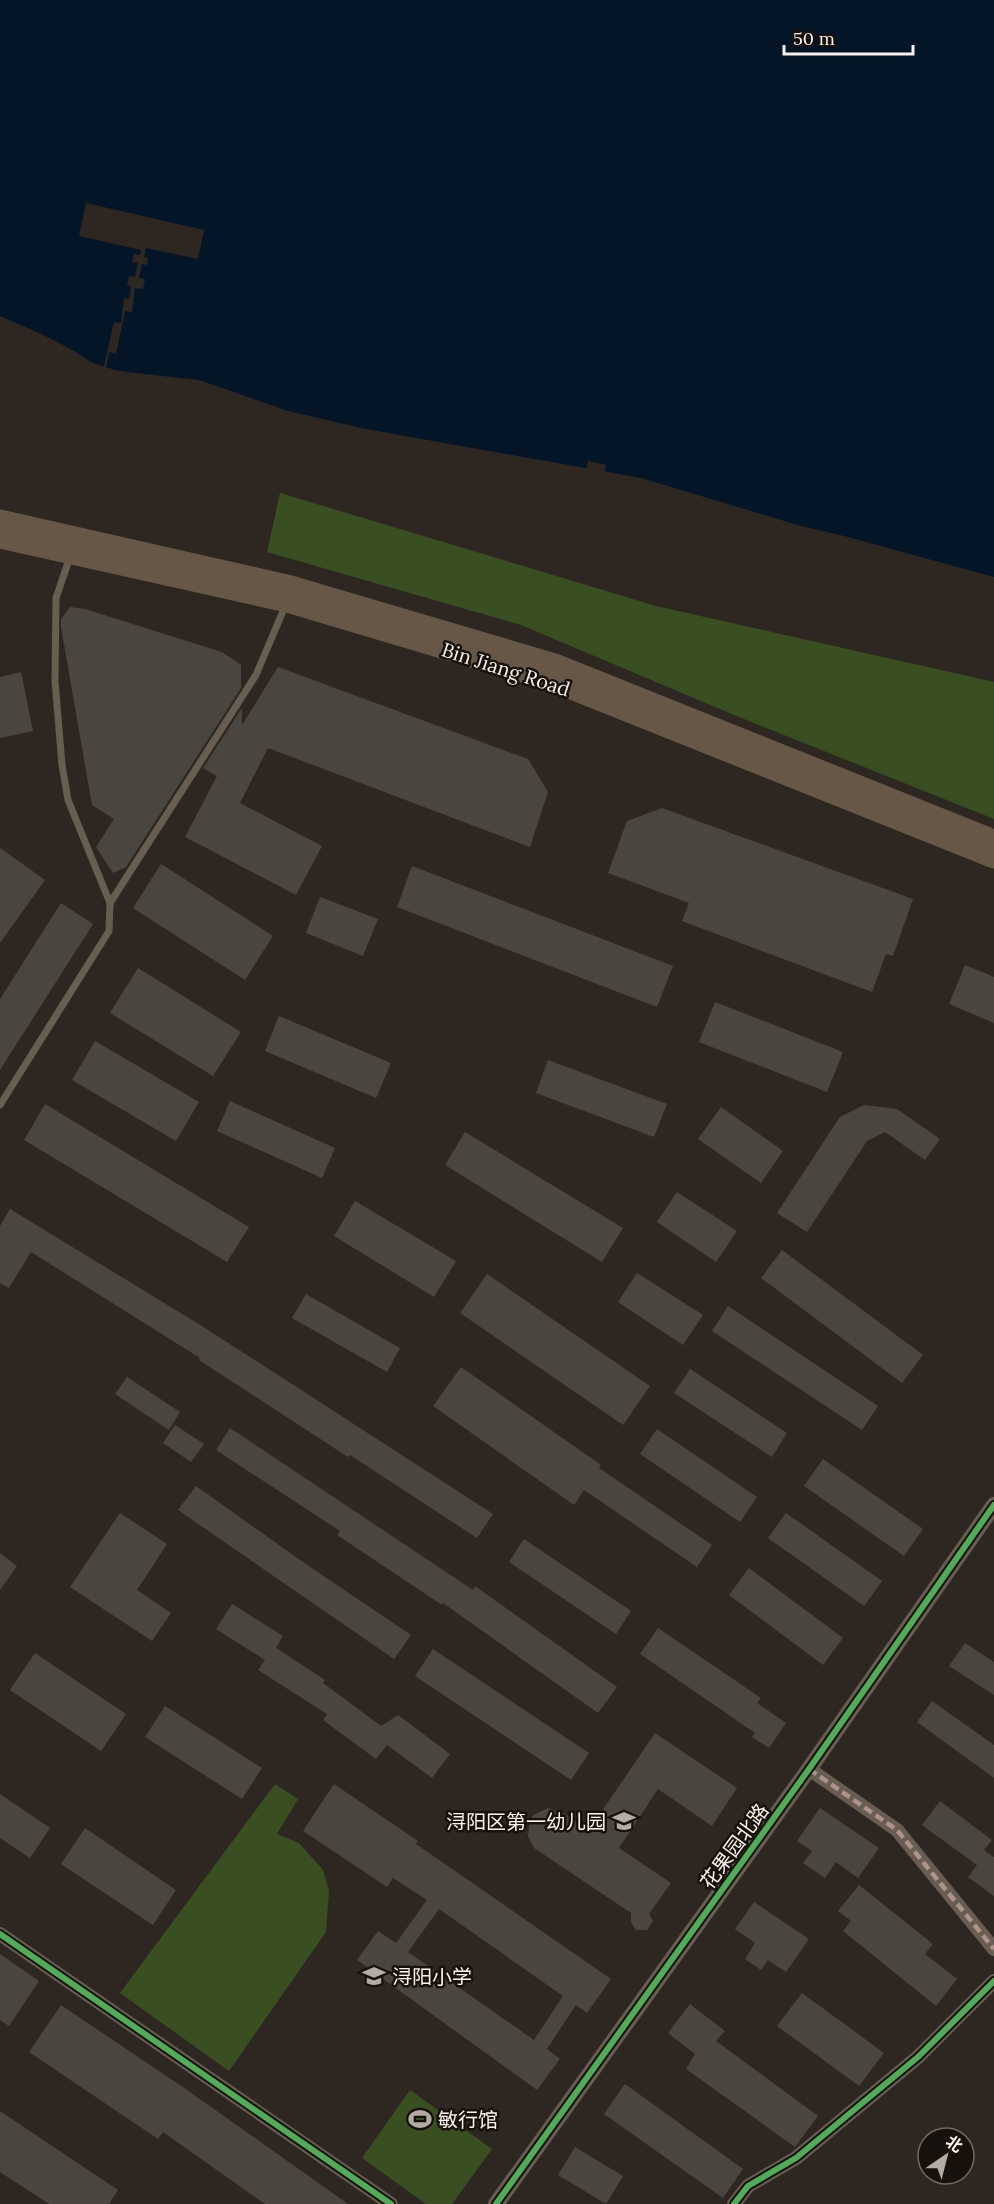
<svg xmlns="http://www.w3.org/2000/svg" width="994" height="2204" font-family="Lora,'Noto Sans SC',serif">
	<rect width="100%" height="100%" fill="#2e2721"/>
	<g fill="#394f22">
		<polygon points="280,493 656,606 994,682 994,819 734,715 521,625 267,552"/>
		<polygon points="275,1784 298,1799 277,1834 299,1843 323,1870 329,1891 326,1932 229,2071 120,1993"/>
		<polygon points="410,2090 492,2149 452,2204 426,2204 362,2158"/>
	</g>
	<polygon fill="#051528" points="0,0 994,0 994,577 844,536 801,526 641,478 366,429 288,411 199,380 126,372 106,368 91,362 69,348 39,333 0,316"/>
	<g fill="#2e2721">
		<polygon points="86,203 204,230 198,259 146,248 144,257 148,258 147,265 142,264 139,278 145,279 143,289 135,288 132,312 125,311 116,354 109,352 106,367 112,369 112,372 101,369 101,366 104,366 114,322 121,323 124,298 129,299 131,286 127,285 129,276 135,277 138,263 132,262 134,254 140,255 141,250 79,236"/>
		<polygon points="588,461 606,465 604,475 586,471"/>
	</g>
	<g fill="#4b4540" fill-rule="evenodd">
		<polygon points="70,607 85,609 222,652 241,665 241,688 126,867 113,873 96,847 114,819 92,805 61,627 61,619"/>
		<polygon points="278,667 528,759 548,792 530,847 268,748 240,803 322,846 296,895 185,837 217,776 203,768 242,708 242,725"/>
		<polygon points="21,672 33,731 0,738 0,677"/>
		<polygon points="662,808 913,899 893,956 886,954 872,992 682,921 689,903 608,873 627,821"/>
		<polygon points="0,848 45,880 0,943"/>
		<polygon points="161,864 273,936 245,980 133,908"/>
		<polygon points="412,866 673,966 657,1007 397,907"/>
		<polygon points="320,897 378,919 363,956 306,933"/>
		<polygon points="61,903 93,924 0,1070 0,999"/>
		<polygon points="965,965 994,977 994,1023 949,1004"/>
		<polygon points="138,968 241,1032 213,1076 110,1013"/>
		<polygon points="715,1002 843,1052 827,1092 699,1042"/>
		<polygon points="279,1016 391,1063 376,1098 265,1051"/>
		<polygon points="95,1041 199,1102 176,1141 72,1080"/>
		<polygon points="548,1060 667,1104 654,1137 536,1093"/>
		<polygon points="230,1101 335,1148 322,1178 217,1131"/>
		<polygon points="45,1104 249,1227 227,1262 24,1140"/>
		<polygon points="864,1105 897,1109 940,1139 925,1160 885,1132 867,1141 807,1232 777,1213 840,1117"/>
		<polygon points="721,1107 783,1151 761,1183 698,1139"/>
		<polygon points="465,1132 623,1228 602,1262 445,1165"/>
		<polygon points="677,1192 737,1231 716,1262 657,1222"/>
		<polygon points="355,1201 456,1261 434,1297 334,1236"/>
		<polygon points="10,1209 202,1326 493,1514 477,1538 350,1455 348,1457 199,1360 200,1358 31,1252 9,1288 0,1283 0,1226"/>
		<polygon points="782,1250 923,1355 902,1383 761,1278"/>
		<polygon points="637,1273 703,1315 683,1345 618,1302"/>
		<polygon points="487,1274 650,1386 623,1425 460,1313"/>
		<polygon points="306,1294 400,1348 387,1372 292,1318"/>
		<polygon points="728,1306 878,1406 862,1430 712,1331"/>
		<polygon points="461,1367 601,1465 599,1468 712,1545 697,1567 584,1490 574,1505 433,1406"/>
		<polygon points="690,1369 787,1433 772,1457 674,1393"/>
		<polygon points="127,1377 180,1412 169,1430 115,1394"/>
		<polygon points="175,1425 204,1444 191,1462 163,1443"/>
		<polygon points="230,1428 473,1590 475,1586 617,1687 598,1713 443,1603 442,1605 337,1535 340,1531 216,1450"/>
		<polygon points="657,1429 757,1497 740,1522 640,1454"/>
		<polygon points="823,1459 923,1529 904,1556 804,1486"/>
		<polygon points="196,1486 300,1560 411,1635 394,1659 178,1510"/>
		<polygon points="120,1513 167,1544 137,1590 171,1613 152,1641 70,1587"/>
		<polygon points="786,1513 882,1581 864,1606 768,1538"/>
		<polygon points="524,1539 631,1611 616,1634 509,1562"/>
		<polygon points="0,1553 17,1566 0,1590"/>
		<polygon points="749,1568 843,1638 823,1665 729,1595"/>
		<polygon points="232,1604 283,1636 276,1648 325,1680 323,1683 381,1726 398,1715 450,1754 432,1778 387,1745 376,1759 323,1720 327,1714 258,1670 265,1660 216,1629"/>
		<polygon points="658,1628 761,1698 757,1703 786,1723 769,1748 752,1737 755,1733 640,1654"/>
		<polygon points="965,1643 994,1662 994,1695 949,1666"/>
		<polygon points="433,1649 589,1753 571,1780 415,1676"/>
		<polygon points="35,1653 126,1714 101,1751 10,1690"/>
		<polygon points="932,1701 994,1745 994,1778 917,1722"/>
		<polygon points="165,1706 262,1768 242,1799 145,1737"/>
		<polygon points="655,1733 737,1788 712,1826 658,1789 619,1848 671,1883 649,1914 653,1921 647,1930 636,1930 631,1922 631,1913 534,1848 528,1837 529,1826 533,1815 548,1808 565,1814 589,1830"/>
		<path d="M334,1784L418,1841L416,1844L611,1979L587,2013L576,2005L547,2049L560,2059L537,2090L357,1960L378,1931L396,1943L427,1900L393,1878L387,1887L303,1831ZM439,1909L563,1996L534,2040L408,1952Z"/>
		<polygon points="0,1794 50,1828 30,1858 0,1838"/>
		<polygon points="940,1801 992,1840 984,1850 994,1857 994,1896 968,1877 977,1865 922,1825"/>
		<polygon points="820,1808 879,1848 858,1878 836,1862 825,1878 803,1863 812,1851 797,1841"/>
		<polygon points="85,1828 176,1890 153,1925 61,1864"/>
		<polygon points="859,1885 933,1944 925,1954 957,1979 936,2006 843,1931 851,1921 838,1911"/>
		<polygon points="754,1902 809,1939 786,1972 768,1960 761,1970 745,1959 755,1943 735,1929"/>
		<polygon points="0,1954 39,1981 9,2026 0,2020"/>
		<polygon points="802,1993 884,2053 859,2086 777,2026"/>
		<polygon points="690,2004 725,2031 716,2041 818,2116 795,2147 686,2069 695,2054 668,2033"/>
		<polygon points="61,2005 190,2092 348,2204 265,2204 163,2132 158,2139 29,2052"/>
		<polygon points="625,2084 743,2169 723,2198 604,2114"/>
		<polygon points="0,2111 118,2190 109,2204 49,2204 0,2172"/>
		<polygon points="575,2147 623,2176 606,2204 558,2175"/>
	</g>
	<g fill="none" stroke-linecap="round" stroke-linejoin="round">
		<g stroke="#675d51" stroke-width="7">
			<polyline points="110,903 256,675 286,604"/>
			<polyline points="0,1105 109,931 110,903 68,800 62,765 55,681 56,598 70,557"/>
		</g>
		<g stroke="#675d51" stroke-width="14">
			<polyline points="809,1769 897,1830 994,1949"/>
			<polyline points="0,1934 391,2204"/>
			<polyline points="734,2204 748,2186 796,2158 918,2057 994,1981"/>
		</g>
		<polyline stroke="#675d51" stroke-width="16" points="496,2204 809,1769 994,1505"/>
		<g stroke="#665746" stroke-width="21">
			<polyline points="0,520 291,586 555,664 994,840"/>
			<polyline points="0,538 287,602 549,680 994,858"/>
		</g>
		<polyline stroke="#af9288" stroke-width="4.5" stroke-dasharray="9 4.5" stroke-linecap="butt" points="809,1769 897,1830 994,1949"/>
		<g stroke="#16110c" stroke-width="10">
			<g id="cycleway">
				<polyline points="0,1934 391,2204"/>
				<polyline points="496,2204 809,1769 994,1505"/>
				<polyline points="734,2204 748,2186 796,2158 918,2057 994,1981"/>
			</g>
		</g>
		<use href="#cycleway" stroke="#51ab58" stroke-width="6"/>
	</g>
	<defs>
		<g id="school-bare" transform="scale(1.8)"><path d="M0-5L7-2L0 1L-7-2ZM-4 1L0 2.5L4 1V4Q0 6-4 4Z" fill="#b3aba4" stroke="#16110c" stroke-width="2.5" paint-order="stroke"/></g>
		<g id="stadium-bare" transform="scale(1.8)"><path d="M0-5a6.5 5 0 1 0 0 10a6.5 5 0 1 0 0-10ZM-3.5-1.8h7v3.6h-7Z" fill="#b3aba4" stroke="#16110c" stroke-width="2.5" paint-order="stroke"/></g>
	</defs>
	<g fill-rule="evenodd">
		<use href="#school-bare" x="624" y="1821"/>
		<use href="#school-bare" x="374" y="1976"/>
		<use href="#stadium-bare" x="420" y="2119"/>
	</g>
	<g text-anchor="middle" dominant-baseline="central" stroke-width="5" stroke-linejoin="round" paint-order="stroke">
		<g font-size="20" fill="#fbf2eb" stroke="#16110c">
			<text transform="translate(506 669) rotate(18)">Bin Jiang Road</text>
			<text transform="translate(734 1846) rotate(-54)">花果园北路</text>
		</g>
		<g font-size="20" fill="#fbf2eb" stroke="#16110c" text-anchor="start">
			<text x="606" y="1821" text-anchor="end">浔阳区第一幼儿园</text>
			<text x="392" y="1976">浔阳小学</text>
			<text x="438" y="2119">敏行馆</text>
		</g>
	</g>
	<g transform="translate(946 2156) rotate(35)"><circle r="28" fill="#16110c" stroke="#726b65" stroke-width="1.5"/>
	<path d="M0-4.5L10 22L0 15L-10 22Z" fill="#b3aba4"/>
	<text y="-9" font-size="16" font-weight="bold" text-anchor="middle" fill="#fbf2eb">北</text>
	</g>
	<path d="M784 45v9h129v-9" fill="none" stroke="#fbf2eb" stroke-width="3"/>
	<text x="793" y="45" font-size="18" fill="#fbf2eb" stroke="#16110c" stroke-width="4.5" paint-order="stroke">50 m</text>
</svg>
